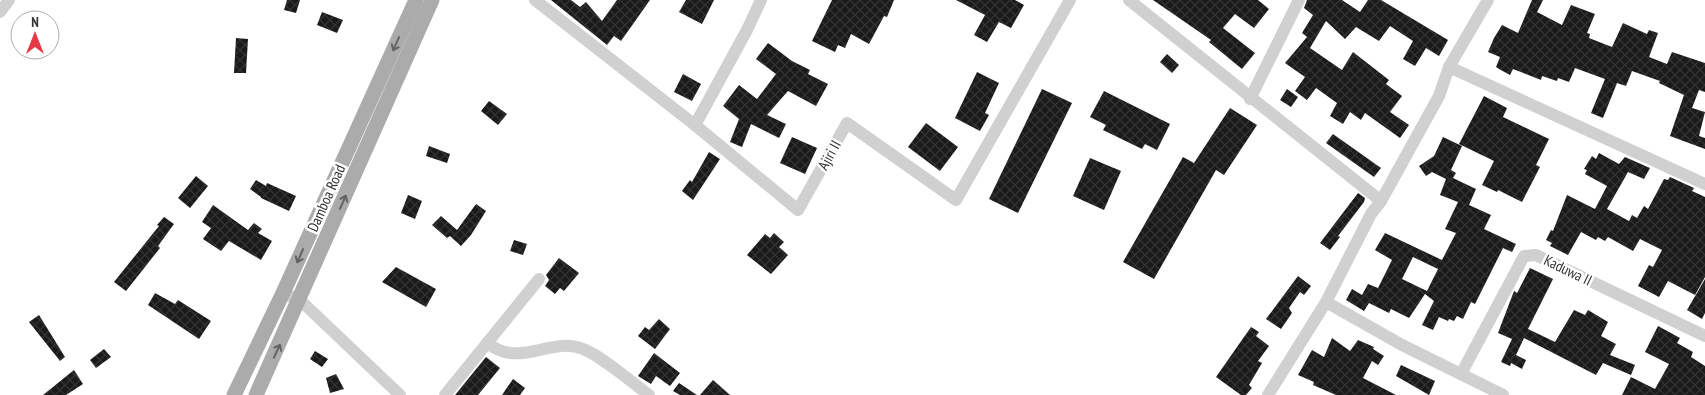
<svg xmlns="http://www.w3.org/2000/svg" width="1705" height="395" font-family="'PT Sans Narrow',sans-serif">
	<defs>
		<pattern id="building-cross-hatch" width="8" height="8" patternUnits="userSpaceOnUse" patternTransform="scale(1.25)"><rect width="8" height="8" fill="#1a1a1a"/><path d="M0 0l8 8M0 8l8-8" fill="none" stroke="#333"/></pattern>
	</defs>
	<rect width="100%" height="100%" fill="#fff"/>
	<g fill="url(#building-cross-hatch)" fill-rule="evenodd">
		<polygon points="287,0 300,0 296,13 284,10"/>
		<polygon points="551,0 571,0 580,7 586,2 602,21 617,0 650,0 621,41 614,36 607,45"/>
		<polygon points="686,0 714,0 702,24 679,12"/>
		<polygon points="832,0 894,0 887,17 884,16 869,44 851,34 845,48 838,45 835,52 812,41"/>
		<polygon points="956,0 1015,0 1024,5 1011,28 999,22 987,42 974,35 985,15"/>
		<polygon points="1153,0 1258,0 1269,9 1254,28 1235,14 1223,28 1255,53 1242,69 1209,42 1211,40"/>
		<polygon points="1307,0 1342,0 1360,12 1368,0 1381,0 1448,40 1439,56 1426,48 1415,66 1403,59 1413,41 1390,26 1379,41 1356,27 1345,39 1326,21 1310,48 1342,70 1353,52 1389,80 1386,84 1402,96 1390,112 1409,125 1400,138 1365,113 1361,120 1350,112 1343,124 1330,116 1337,103 1316,88 1307,100 1295,91 1305,77 1285,63 1307,37 1302,33 1313,15 1304,8"/>
		<polygon points="1532,0 1543,0 1537,12 1562,25 1571,5 1595,14 1587,33 1590,34 1589,38 1612,47 1623,23 1647,34 1649,30 1658,33 1649,57 1667,64 1672,52 1705,63 1705,92 1699,90 1692,108 1705,112 1699,136 1705,138 1705,149 1670,136 1684,95 1659,83 1660,81 1632,71 1626,86 1617,83 1603,118 1591,113 1605,79 1575,68 1569,82 1558,78 1557,81 1542,76 1541,80 1513,69 1510,75 1499,69 1496,67 1500,57 1488,52 1494,38 1502,25 1518,33"/>
		<polygon points="322,12 343,20 337,33 317,25"/>
		<polygon points="236,38 248,39 246,73 234,73"/>
		<polygon points="768,43 792,61 810,70 808,74 828,84 816,106 788,91 767,115 786,124 779,138 751,124 742,147 730,142 739,119 723,106 739,85 757,99 776,74 756,59"/>
		<polygon points="1167,54 1179,65 1172,73 1160,62"/>
		<polygon points="977,72 999,83 985,113 989,115 980,131 955,118"/>
		<polygon points="683,74 701,84 692,101 674,92"/>
		<polygon points="1042,89 1072,103 1018,213 989,199"/>
		<polygon points="1287,89 1298,97 1291,107 1280,100"/>
		<polygon points="1104,91 1170,124 1157,150 1145,144 1142,149 1103,130 1106,125 1090,117"/>
		<polygon points="1484,96 1507,108 1503,117 1549,139 1536,165 1540,167 1522,202 1498,190 1497,192 1482,185 1494,161 1459,144"/>
		<polygon points="489,101 507,114 498,125 481,111"/>
		<polygon points="1230,108 1257,125 1224,175 1216,170 1154,279 1123,262 1183,157 1194,163"/>
		<polygon points="926,123 958,147 940,171 908,147"/>
		<polygon points="1333,134 1381,168 1374,177 1326,143"/>
		<polygon points="792,137 817,148 805,174 780,163"/>
		<path d="M1443,137L1462,146L1451,170L1456,173L1453,178L1476,189L1469,205L1491,215L1484,229L1516,244L1512,252L1503,248L1475,304L1471,302L1463,319L1457,316L1454,321L1449,319L1448,321L1439,317L1433,330L1422,325L1434,301L1425,294L1409,318L1391,309L1389,313L1369,303L1364,311L1346,300L1352,289L1362,295L1368,284L1378,288L1392,260L1375,250L1385,233L1442,260L1456,233L1445,229L1458,202L1440,195L1446,179L1432,172L1426,176L1419,166L1434,156ZM1413,257L1438,269L1427,291L1402,279Z"/>
		<polygon points="429,146 450,154 447,163 426,156"/>
		<polygon points="709,152 720,159 693,200 682,191 690,180 692,182"/>
		<polygon points="1599,153 1619,164 1625,157 1650,168 1644,179 1628,172 1607,209 1629,221 1632,215 1637,218 1644,206 1648,209 1664,179 1668,180 1670,177 1694,188 1692,191 1705,197 1705,277 1695,295 1668,281 1659,297 1638,286 1649,265 1653,267 1662,250 1640,239 1633,251 1608,237 1605,241 1598,237 1596,240 1581,232 1568,255 1550,246 1552,243 1546,240 1551,230 1553,231 1567,195 1595,209 1607,186 1585,174 1587,170 1584,169 1592,156 1596,159"/>
		<polygon points="1090,158 1121,171 1104,210 1073,196"/>
		<polygon points="196,176 208,186 190,208 178,198"/>
		<polygon points="256,180 266,186 267,183 296,196 289,211 261,198 261,197 250,189"/>
		<polygon points="1358,193 1365,198 1364,202 1338,236 1340,237 1330,250 1320,243"/>
		<polygon points="408,195 422,201 415,219 401,213"/>
		<polygon points="476,204 486,211 471,235 461,246 450,236 447,238 432,225 441,216 457,230"/>
		<polygon points="213,205 248,230 254,223 262,229 258,233 272,241 261,260 229,241 221,251 203,239 211,228 202,222"/>
		<polygon points="164,217 174,224 158,246 160,248 126,291 114,282 159,226 157,225"/>
		<polygon points="774,233 784,242 779,247 788,255 771,274 747,255 765,234 770,238"/>
		<polygon points="514,240 527,244 523,255 510,251"/>
		<polygon points="559,258 579,273 564,291 560,288 555,294 545,286 549,280 546,275"/>
		<polygon points="396,267 436,289 426,307 382,282"/>
		<polygon points="1530,268 1553,279 1528,329 1555,342 1574,310 1585,315 1588,310 1608,322 1601,336 1616,344 1610,355 1635,365 1631,375 1603,363 1596,375 1524,338 1516,355 1526,360 1522,369 1511,363 1510,366 1501,362 1512,339 1498,333 1514,291 1517,293"/>
		<polygon points="1298,276 1311,286 1304,295 1300,292 1289,308 1292,313 1281,329 1266,319"/>
		<polygon points="1705,279 1705,313 1702,319 1687,310"/>
		<polygon points="155,293 175,304 178,300 211,321 199,339 148,305"/>
		<polygon points="39,315 65,357 60,361 29,322"/>
		<polygon points="659,319 670,329 655,349 638,336 645,327 649,330"/>
		<polygon points="1658,326 1680,338 1677,343 1693,352 1691,357 1705,366 1705,395 1622,395 1631,377 1655,389 1669,364 1645,352"/>
		<polygon points="1251,327 1259,332 1256,336 1269,346 1258,361 1262,363 1249,385 1252,388 1246,395 1241,395 1216,377"/>
		<polygon points="1332,338 1350,351 1358,340 1374,347 1373,349 1384,356 1378,365 1372,361 1363,378 1396,395 1336,395 1313,385 1314,382 1298,375 1312,350 1324,357"/>
		<polygon points="104,349 111,357 96,368 90,360"/>
		<polygon points="315,351 328,359 322,367 310,359"/>
		<polygon points="654,353 680,373 670,386 656,376 651,384 638,376"/>
		<polygon points="486,357 500,368 478,395 455,395"/>
		<polygon points="1401,365 1435,381 1429,395 1396,376"/>
		<polygon points="74,370 83,384 66,395 43,395"/>
		<polygon points="336,374 344,389 330,393 326,378"/>
		<polygon points="513,379 525,388 520,395 502,395"/>
		<polygon points="713,380 730,395 700,395"/>
		<polygon points="679,383 697,395 680,395 673,391"/>
	</g>
	<g fill="none" stroke-linecap="round" stroke-linejoin="round">
		<g stroke="#d0d0d0" stroke-width="12">
			<polyline points="535,0 695,125 798,210 847,123 956,200 1070,0"/>
			<polyline points="1129,0 1381,201"/>
			<polyline points="0,12 9,0"/>
			<polyline points="1449,67 1705,184"/>
			<polyline points="1250,99 1299,0"/>
			<polyline points="695,125 747,30 761,0"/>
			<polyline points="283,293 300,300 400,395"/>
			<polyline points="1326,302 1402,345 1503,395"/>
			<path d="M487,343C520,369 551,336 583,349C600,355 633,383 649,395"/>
			<polyline points="1461,374 1524,256 1536,255 1705,336"/>
			<polyline points="445,395 539,279"/>
			<polyline points="1268,395 1326,302 1371,214 1381,201 1439,96 1449,67 1488,0"/>
		</g>
		<g stroke="#ababab" stroke-width="15">
			<polyline points="234,395 283,293 416,0"/>
			<polyline points="256,395 432,0"/>
		</g>
	</g>
	<defs><path id="oneway-shaft" d="M-6 0H5M1.5-3L5.5 0L1.5 3" fill="none" stroke-width="1.6" stroke-linecap="round" stroke-linejoin="round" transform="scale(1.25)"/></defs>
	<g stroke="#636363">
		<use href="#oneway-shaft" transform="translate(396 44) rotate(114)"/>
		<use href="#oneway-shaft" transform="translate(343 202) rotate(-66)"/>
		<use href="#oneway-shaft" transform="translate(300 256) rotate(114)"/>
		<use href="#oneway-shaft" transform="translate(277 351) rotate(-65)"/>
	</g>
	<g text-anchor="middle" dominant-baseline="central" stroke-width="5" stroke-linejoin="round" paint-order="stroke">
		<g font-size="15" fill="#333" stroke="#fff">
			<text transform="translate(829 155) rotate(-61)">Ajiri II</text>
			<text transform="translate(326 198) rotate(-66)">Damboa Road</text>
			<text transform="translate(1568 270) rotate(26)">Kaduwa II</text>
		</g>
	</g>
	<g transform="translate(35 35)"><circle r="24" fill="#ffffff" stroke="#adadad"/>
	<path d="M0-4L9 19L0 12L-9 19Z" fill="#e63946"/>
	<text y="-8" font-size="14" font-weight="bold" text-anchor="middle" fill="#333333">N</text>
	</g>
</svg>
